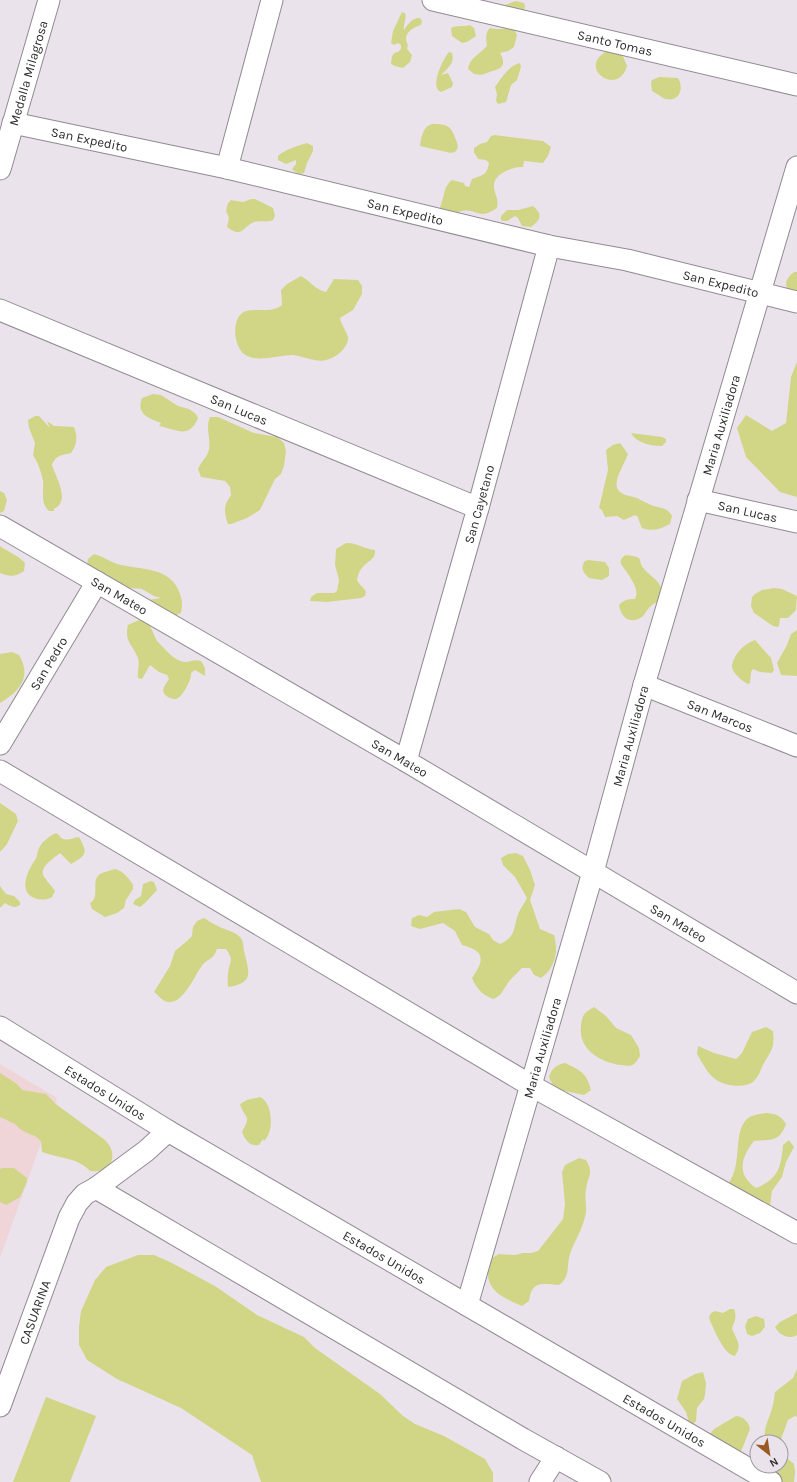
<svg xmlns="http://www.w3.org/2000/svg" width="797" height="1482" font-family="Karla,sans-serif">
	<rect width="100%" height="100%" fill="#ebe3ec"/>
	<polygon fill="#efd4d8" points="0,1064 57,1098 0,1258"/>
	<g fill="#d1d686">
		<polygon points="516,1 524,3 525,6 523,15 502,6"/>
		<path d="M402,12L405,13C407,19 403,24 404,30C407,25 413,17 420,18L422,21L421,25C412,28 402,34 408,45L407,49L412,55L410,62L403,68L395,66L391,64C392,58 391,53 398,52L401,49V45L398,43L394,45L391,43L393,31Z"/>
		<path d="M470,25L474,28L476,36L467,42L462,43L452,36L451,28C456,25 464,27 470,25Z"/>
		<path d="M490,28C498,30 505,28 514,29L517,35L514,47L508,51L500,53C510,71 494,69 482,75L474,74L468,69C469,58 480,54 487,46C486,40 485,32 490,28Z"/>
		<path d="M609,50L621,52L627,66C618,98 574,67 609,50Z"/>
		<path d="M449,52L452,53C455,63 448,68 441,75L448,73L453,83L452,87L441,92C429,87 443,59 449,52Z"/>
		<path d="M520,63L521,67L517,80L511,85L506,102L498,104L496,101L497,94L495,87C501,79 509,65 520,63Z"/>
		<path d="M659,77L678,78C685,90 678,104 663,98C660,96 656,93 652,91L651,83L652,80Z"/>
		<path d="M432,124C447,124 451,125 456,140C458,145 459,148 455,152L451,153L420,146C421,138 423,126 432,124Z"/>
		<path d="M495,135L543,141L551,147L548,156L543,163L524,161L523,167C514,166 493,174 494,186C494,194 499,197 497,208C477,222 477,206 459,212L455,220H434C437,214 441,207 442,201C445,193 444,186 452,180L464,183L465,186L469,187L472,179C483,175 487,175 489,163L486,160L478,159L474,152V148L480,144L487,142L491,136Z"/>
		<path d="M307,143L313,146V151L307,163L304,173L299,174L294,171L292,169L296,164V160L286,164L278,160V156C284,150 299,145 307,143Z"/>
		<path d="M251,199H255L273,208L275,216L273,220C267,223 260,220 254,222C242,227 243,239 227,227L229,218L226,211L228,203L231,200L243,202Z"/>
		<path d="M533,206C543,214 541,220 531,227L522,226L518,218L515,216L507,221H503L501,220V216L507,210H518Z"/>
		<path d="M794,272H797V295H789C785,284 784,280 794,272Z"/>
		<path d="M301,276C310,281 316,290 326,292L334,279L358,280L362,286V294L353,310L340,318C341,325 349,334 348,340C346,350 335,358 326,360C319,363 302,356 293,355C280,355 260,362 247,356C235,350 231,325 240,315C249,304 268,316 282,305L281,290L287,284Z"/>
		<polygon points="797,362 797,497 780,492 746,457 737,428 746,415 772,431 786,423 791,377"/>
		<path d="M153,394L161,395L178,406L189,409L196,414L198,418C189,440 176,429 159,426L161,423C148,418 136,414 142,398Z"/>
		<path d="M35,416H39L50,428L47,421L54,426L74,427C78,437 77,444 71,453C63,455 55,455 52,465C56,478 71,501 54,509V511H49C40,503 44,492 43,481C41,471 38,463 33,455L35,443L29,428L28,420Z"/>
		<path d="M210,417H218L254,433L277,437L284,443L286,451L284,466L281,474L275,479L260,510L247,518L231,524H228C224,512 223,506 231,495L230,487L225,481L201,477L198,469C201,462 207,457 209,450C211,438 205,428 210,417Z"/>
		<path d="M631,433L662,437L666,439V442L662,446C651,446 636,443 631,433Z"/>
		<path d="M620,443L628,454C626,460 618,474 617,480C614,495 627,495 637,498C641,500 646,503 651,505C658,508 668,507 672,516L670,524C661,529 652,532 642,528L639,521L638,517L635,515L624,520L617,516L605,517L602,510L599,508L608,470L606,450L613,445Z"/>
		<polygon points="0,491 4,493 7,500 4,511 0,513"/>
		<path d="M346,543C356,542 364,549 375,550C376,560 367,561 362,568C359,571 358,575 357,580C359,585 364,587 366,592L365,596L361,598L327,602L310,601L311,597L317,593H334L337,591L339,580L335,565L336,549Z"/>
		<path d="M0,546C8,552 18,555 25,563L24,571C15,577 10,577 0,573Z"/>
		<path d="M94,554C102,556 109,561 117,564C138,570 167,566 178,589C182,598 183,603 181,613L174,616L148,600L161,598L154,596L142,589L120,587L87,567L88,559Z"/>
		<path d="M626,555C648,558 635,559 645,570C651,577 661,581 662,592C662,600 656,602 651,606C647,609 646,613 643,616C632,625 621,619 619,605C624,600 627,599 635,599C641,589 627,573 621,564C620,560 621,558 626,555Z"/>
		<path d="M588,560L605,562L609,568V576L602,580L589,578C583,573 580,567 585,561Z"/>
		<polygon points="774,588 782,589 797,596 796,610 788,618 780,618 779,626 777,627 773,626 754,613 751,606 752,597 755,594 762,590"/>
		<path d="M139,620C152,620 152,634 158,642C165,649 175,662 186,662C191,661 196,659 201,661L205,668V676L195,670L191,673C192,679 184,694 178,698C173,701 163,696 163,690C164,686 167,682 169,679L167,675L159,672L150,665L142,679L138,678C137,672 140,664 138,658C133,645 124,642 128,625Z"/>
		<polygon points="797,630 797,676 781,675 777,663 787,645 791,634"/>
		<path d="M755,640L771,658L774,670L772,673L760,672L753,669L751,672L750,683L748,684C742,681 731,672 732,665C734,654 745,643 755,640Z"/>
		<path d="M12,652L19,655C32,677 20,691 0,703V654Z"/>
		<polygon points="0,803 16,814 18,821 7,844 0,852"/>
		<path d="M56,833L59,835C63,843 72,838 79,837C88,853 87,855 71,864L60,853C53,859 37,868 45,878C48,883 52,886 55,891L52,897C47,900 43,900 37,899C17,894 27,871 35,860C37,857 37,854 38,851C40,843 49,836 56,833Z"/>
		<path d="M516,853L523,856L530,870L535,885L530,900L540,929L554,935C559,951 555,969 541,978L534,975L530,968H522L510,980L500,995L494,999C483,996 476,988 472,978C484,961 486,951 462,945L455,931L443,923L420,929L411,926L412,918L419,915L427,917L434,912L459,909L466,912L475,927L489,934L493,940L500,944C517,937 513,926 519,912C521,907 525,903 527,898L515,877L503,865L501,858L508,854Z"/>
		<path d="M115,869C123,871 129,878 133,885V889L126,900L124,908L117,913L105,917L92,909L90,903C101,897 90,881 100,874C104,872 111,870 115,869Z"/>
		<path d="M151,881L154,882L157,890C154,893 143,906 140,907L133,904L135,900L141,896L143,884Z"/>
		<path d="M0,886L6,894L14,896L20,902V905C14,909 10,906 5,903L0,908Z"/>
		<path d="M204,918C209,921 213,924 218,926C225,930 234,931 240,937C244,942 243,946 244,951C249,972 255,983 228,987C228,983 227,978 228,974C229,961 235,962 226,949H217C213,961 207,958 201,967C194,977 180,1011 163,1000C160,998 157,994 154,992L170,966L175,951L187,941L192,936L193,927L197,921Z"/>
		<path d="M594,1007L606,1016L616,1028L631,1035L639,1048L640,1056C637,1061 635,1065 629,1066C627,1066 623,1065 620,1065C600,1062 578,1049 581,1026C582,1015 584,1013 594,1007Z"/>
		<path d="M766,1027L773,1031C775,1049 771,1050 763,1065C760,1071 759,1076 754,1081C745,1089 724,1086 715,1079C707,1073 702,1062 697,1054L698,1046L714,1053L736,1059L742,1053L752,1032Z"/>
		<path d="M565,1063C580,1070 587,1073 591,1090L584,1095L560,1090L553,1086L549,1077C552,1068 556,1065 565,1063Z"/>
		<path d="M0,1073L17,1084L22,1090L46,1094L57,1105L105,1140C120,1155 111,1174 90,1171C79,1158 58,1158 42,1152L41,1141L35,1136L27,1133L20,1129L15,1124L0,1117Z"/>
		<path d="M260,1097C271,1102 273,1122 269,1133C268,1136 266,1139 264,1141L263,1139L259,1145C250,1147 245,1140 242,1132C252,1114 245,1120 240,1104L247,1100Z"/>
		<path d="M767,1113C777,1114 781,1116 786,1124C779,1143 771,1139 754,1141C741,1158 736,1174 756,1188C778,1179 781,1168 783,1145L789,1140L794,1147L786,1162L782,1177L772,1191L770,1206L724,1188C745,1170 731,1134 747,1119C752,1114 761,1114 767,1113Z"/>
		<path d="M579,1158L586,1160C594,1173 588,1176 586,1189C584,1198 588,1208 585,1217C582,1230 574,1242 570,1254C566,1267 571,1276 559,1285C542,1284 532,1280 529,1301L522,1306C499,1297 479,1286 492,1258L499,1254L515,1255L523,1253H531L538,1251L563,1219L565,1204L562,1172L565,1165Z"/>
		<polygon points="2,1168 14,1168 27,1178 27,1182 20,1197 6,1205 0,1202 0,1169"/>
		<polygon points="138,1255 154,1255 170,1262 215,1286 257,1315 304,1337 315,1348 380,1394 403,1416 415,1424 444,1436 485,1459 493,1473 493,1482 261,1482 252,1455 181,1408 117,1379 87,1360 79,1345 79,1327 81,1311 95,1280 106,1267"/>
		<path d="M730,1309H734C737,1316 735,1321 732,1328C736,1340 743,1344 735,1356C724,1355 715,1331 710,1321L709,1317L711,1313L715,1311L723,1313Z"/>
		<path d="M797,1313V1335C789,1340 779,1335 775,1327L780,1322Z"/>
		<polygon points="756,1316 764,1319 765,1327 760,1333 752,1336 747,1334 745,1326 748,1319"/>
		<path d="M797,1369V1417L795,1416L788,1420L780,1442H767C760,1433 770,1418 772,1408C774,1403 774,1397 775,1392L793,1378Z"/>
		<polygon points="703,1372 706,1383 705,1395 704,1399 697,1408 696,1421 693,1424 689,1423 686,1412 677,1399 682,1381 695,1374"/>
		<polygon points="46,1397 96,1416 70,1482 13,1482"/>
		<path d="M736,1416C744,1417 748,1421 750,1429L740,1454L709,1435L714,1429Z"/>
		<polygon points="782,1454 794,1464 795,1472 794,1482 776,1482 778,1475 776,1466 781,1466 781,1455"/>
	</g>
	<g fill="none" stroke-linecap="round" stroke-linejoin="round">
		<g stroke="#918a92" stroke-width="23">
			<g id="minor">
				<path id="s1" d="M433,0L797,85"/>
				<path id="s2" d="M13,123L227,168L549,246L627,260L797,302"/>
				<polyline points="227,168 272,0"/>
				<path id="s3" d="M0,169L49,0"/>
				<path id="s4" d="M0,310L478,508"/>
				<path id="s5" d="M698,500L797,522"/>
				<path id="s6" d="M0,526L406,761L797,993"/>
				<path id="s7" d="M644,685L797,746"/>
				<path id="s8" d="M0,744L97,582"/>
				<path id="s9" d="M406,761L478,508L549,246"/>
				<polyline points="0,771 530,1085 797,1233"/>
				<path id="s10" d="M0,1027L168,1131L771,1482"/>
				<polyline points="96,1188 523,1439 600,1482"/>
				<path id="s11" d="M467,1305L593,872L644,685L797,167"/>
				<path id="s12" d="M0,1406L69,1218L77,1203L85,1194L96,1188L146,1151L168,1131"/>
				<polyline points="540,1482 556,1457"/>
			</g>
		</g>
		<use href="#minor" stroke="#fff" stroke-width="21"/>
	</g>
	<g text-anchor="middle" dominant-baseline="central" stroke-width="3" stroke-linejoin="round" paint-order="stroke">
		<g font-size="13" fill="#2e2b2e" stroke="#ebe3ec">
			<text stroke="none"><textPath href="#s1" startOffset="187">Santo Tomas</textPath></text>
			<text stroke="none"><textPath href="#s3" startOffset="100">Medalla Milagrosa</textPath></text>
			<text stroke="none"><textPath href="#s2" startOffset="78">San Expedito</textPath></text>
			<text stroke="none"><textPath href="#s2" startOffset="402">San Expedito</textPath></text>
			<text stroke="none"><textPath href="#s2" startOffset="726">San Expedito</textPath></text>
			<text stroke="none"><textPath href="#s4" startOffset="259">San Lucas</textPath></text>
			<text stroke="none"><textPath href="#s11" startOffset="916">Maria Auxiliadora</textPath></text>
			<text stroke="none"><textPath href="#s9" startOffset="267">San Cayetano</textPath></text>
			<text stroke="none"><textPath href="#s5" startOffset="51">San Lucas</textPath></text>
			<text stroke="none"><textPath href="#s6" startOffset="138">San Mateo</textPath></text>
			<text stroke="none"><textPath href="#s8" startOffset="94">San Pedro</textPath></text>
			<text stroke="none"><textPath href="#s7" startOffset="82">San Marcos</textPath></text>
			<text stroke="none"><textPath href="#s11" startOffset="592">Maria Auxiliadora</textPath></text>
			<text stroke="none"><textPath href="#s6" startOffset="462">San Mateo</textPath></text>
			<text stroke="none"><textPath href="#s6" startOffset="786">San Mateo</textPath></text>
			<text stroke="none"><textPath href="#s11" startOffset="268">Maria Auxiliadora</textPath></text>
			<text stroke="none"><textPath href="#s10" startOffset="124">Estados Unidos</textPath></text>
			<text stroke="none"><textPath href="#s10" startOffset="448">Estados Unidos</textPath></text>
			<text stroke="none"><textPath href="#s12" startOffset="100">CASUARINA</textPath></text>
			<text stroke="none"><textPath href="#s10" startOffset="772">Estados Unidos</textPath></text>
		</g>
	</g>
	<g transform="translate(769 1454) rotate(150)"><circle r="19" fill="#ebe3ec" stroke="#9f99a0"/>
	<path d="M0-3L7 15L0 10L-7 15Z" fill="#9a5a23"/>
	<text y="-6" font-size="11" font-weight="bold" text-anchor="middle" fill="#2e2b2e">N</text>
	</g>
</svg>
